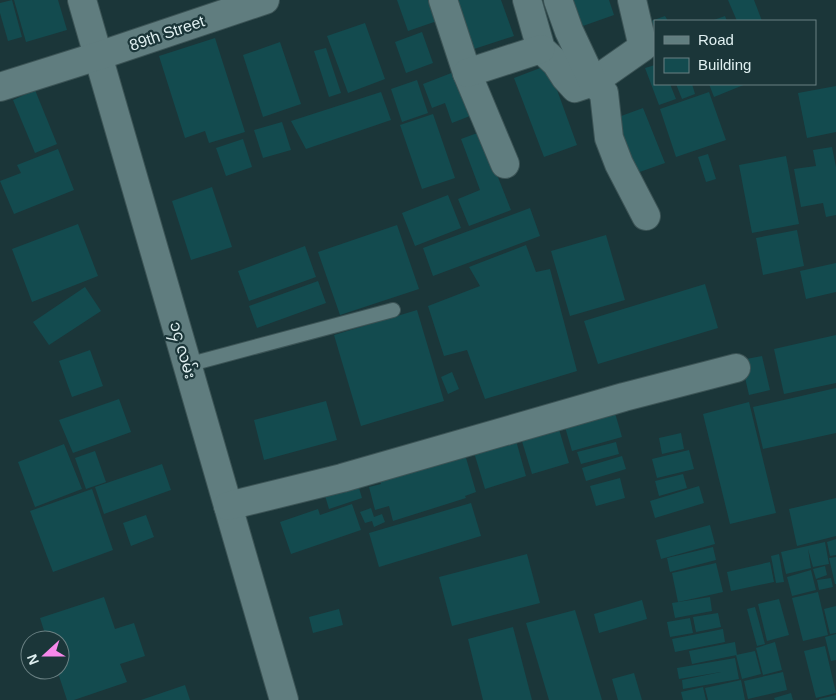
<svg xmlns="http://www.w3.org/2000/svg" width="836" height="700" font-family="Arial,'Noto Sans Myanmar',sans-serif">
	<rect width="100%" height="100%" fill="#1b3639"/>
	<g fill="#134b4f">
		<polygon points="12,0 22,37 8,41 0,13 0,3"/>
		<polygon points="14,0 58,0 67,30 26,42"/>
		<polygon points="397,0 429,0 437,21 408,31"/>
		<polygon points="457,0 501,0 514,36 474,49"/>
		<polygon points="570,0 609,0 614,15 580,27"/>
		<polygon points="728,0 754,0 762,21 737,21"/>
		<polygon points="665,16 668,21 655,21 655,28 651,21"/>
		<polygon points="725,16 727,21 711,21"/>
		<polygon points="365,23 385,79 348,93 327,36"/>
		<polygon points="422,32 433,63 406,73 395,42"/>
		<polygon points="215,38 245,132 209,143 205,131 185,138 159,56"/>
		<polygon points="280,42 301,104 263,117 243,55"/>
		<polygon points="326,48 341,93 329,97 314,51"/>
		<polygon points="548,65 577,145 544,157 514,78"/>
		<polygon points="655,65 655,84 670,84 676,99 659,105 645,68"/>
		<polygon points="454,72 470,116 452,123 445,103 432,108 423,84"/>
		<polygon points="417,80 428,113 402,122 391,89"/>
		<polygon points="676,84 692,84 695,94 682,99"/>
		<polygon points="709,84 746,84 714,97"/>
		<polygon points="836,86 836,132 807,138 798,93"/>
		<polygon points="35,90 57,144 35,153 13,100"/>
		<polygon points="381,92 391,120 306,149 291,121"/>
		<polygon points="709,92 726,140 676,157 660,109"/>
		<polygon points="643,108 665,163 634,174 613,119"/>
		<polygon points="433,114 455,178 422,189 400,125"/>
		<polygon points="282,122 291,150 263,158 254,130"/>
		<polygon points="480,132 511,210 469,226 458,199 480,190 461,139"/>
		<polygon points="243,139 252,167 226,176 216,148"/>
		<polygon points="832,147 836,167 836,215 826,217 823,203 801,207 794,169 816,166 813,150"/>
		<polygon points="58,149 74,190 14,214 0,181 21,173 17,165"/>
		<polygon points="708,154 716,179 706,182 698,157"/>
		<polygon points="786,156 799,224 752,233 739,165"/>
		<polygon points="212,187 232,247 191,260 172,201"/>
		<polygon points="448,195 461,228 415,246 402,213"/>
		<polygon points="530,208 540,236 433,276 423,248"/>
		<polygon points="78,224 98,276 32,302 12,249"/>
		<polygon points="397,225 419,289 340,315 318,252"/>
		<polygon points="797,230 804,266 763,275 756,238"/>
		<polygon points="606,235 625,300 570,316 551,251"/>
		<polygon points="526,245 536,272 550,269 577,371 485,399 467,350 444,356 428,306 480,286 469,267"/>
		<polygon points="305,246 316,277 249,301 238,271"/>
		<polygon points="836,263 836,292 806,299 800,271"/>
		<polygon points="318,281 326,303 257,328 249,306"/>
		<polygon points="705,284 718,328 598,364 584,321"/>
		<polygon points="85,287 101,311 49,345 33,322"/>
		<polygon points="417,310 444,401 361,426 334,335"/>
		<polygon points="836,335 836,383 784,394 774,349"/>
		<polygon points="90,350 103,386 72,397 59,361"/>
		<polygon points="762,356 770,390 749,395 741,360"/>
		<polygon points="452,372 459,389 448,394 441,377"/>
		<polygon points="836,388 836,433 763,449 753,407"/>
		<polygon points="119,399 131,432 73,453 59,420"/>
		<polygon points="326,401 337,440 264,460 254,420"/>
		<polygon points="749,402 776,513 730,524 703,414"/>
		<polygon points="615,413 622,437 572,451 565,427"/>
		<polygon points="558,426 569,463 532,474 521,438"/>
		<polygon points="681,433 684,449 662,454 659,438"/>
		<polygon points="515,437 526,476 485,489 473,449"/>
		<polygon points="616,442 619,454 581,464 577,452"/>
		<polygon points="64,444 82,489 35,507 18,462"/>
		<polygon points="689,450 694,469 657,478 652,459"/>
		<polygon points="95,451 106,482 86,489 75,458"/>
		<polygon points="464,451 476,492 465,496 466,498 393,521 389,506 375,510 369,487 381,484 377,472"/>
		<polygon points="622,456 626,469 586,481 582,468"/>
		<polygon points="162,464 171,490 104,514 95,487"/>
		<polygon points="683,474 687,488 659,496 655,481"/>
		<polygon points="356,478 362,498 329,509 323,489"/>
		<polygon points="620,478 625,498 596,506 590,486"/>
		<polygon points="699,486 704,503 655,518 650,501"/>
		<polygon points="92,489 113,550 53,572 30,511"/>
		<polygon points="836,498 836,536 797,546 789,509"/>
		<polygon points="471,503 481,536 379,567 369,533"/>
		<polygon points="352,504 361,530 291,554 280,522 318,509 320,515"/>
		<polygon points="371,508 374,517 382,514 385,522 374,527 372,521 365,523 360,512"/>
		<polygon points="146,515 154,537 131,546 123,523"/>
		<polygon points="710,525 715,544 661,559 656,540"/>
		<polygon points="836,539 836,555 830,556 827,542"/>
		<polygon points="825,542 829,564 813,567 808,549 811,568 786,574 781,552"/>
		<polygon points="713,547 716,560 670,572 667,558"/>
		<polygon points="527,554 540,603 452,626 439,577"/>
		<polygon points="779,554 784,582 776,583 771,556"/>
		<polygon points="836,557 836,584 835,584 829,558"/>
		<polygon points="770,562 774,582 731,591 727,572"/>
		<polygon points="716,563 723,592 678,602 672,573"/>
		<polygon points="825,566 827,575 816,579 813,569"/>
		<polygon points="811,570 816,590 792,596 787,577"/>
		<polygon points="831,578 833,587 819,590 817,580"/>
		<polygon points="818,592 828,635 803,641 792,598"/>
		<polygon points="104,597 115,629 134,623 145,656 120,664 127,682 74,700 67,700 57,670 60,670 60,640 47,640 40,618"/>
		<polygon points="710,597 712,611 675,618 672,603"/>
		<polygon points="779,599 789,635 767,641 758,604"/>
		<polygon points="642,600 647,619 599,633 594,614"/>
		<polygon points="836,606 836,633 830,634 824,609"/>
		<polygon points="755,607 765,644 757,646 747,609"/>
		<polygon points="339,609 343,625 313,633 309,617"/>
		<polygon points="575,610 602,700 549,700 526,623"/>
		<polygon points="718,613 721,627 696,632 693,617"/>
		<polygon points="690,618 693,633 670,637 667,622"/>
		<polygon points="513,627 532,700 483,700 468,639"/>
		<polygon points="723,629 725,642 675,652 672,639"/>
		<polygon points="836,634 836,660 831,661 825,637"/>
		<polygon points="735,642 737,655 692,664 689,651"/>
		<polygon points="775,642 782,670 763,675 756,648"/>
		<polygon points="825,646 836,693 816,698 804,651"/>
		<polygon points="755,651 761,674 742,679 736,655"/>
		<polygon points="735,658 739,679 683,689 682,680 721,672 679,679 677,668"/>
		<polygon points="783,672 787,690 748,699 744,681"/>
		<polygon points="634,673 642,700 618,700 612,679"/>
		<polygon points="741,680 745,700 708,700 705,688"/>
		<polygon points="185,685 190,700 141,700"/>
		<polygon points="703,687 706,700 683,700 681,692"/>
		<polygon points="791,693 793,700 775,700 774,698"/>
		<polygon points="836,695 836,700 819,700 819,699"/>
	</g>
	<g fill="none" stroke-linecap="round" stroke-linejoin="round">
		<g stroke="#3c5456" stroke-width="16">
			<polyline id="service" points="187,365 393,310"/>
		</g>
		<g stroke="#3c5456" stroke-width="30">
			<g id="minor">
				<polyline points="82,0 284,700"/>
				<polyline points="443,0 467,73 505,164"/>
				<polyline points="527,0 541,49 556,63 565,77 575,88 593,82 643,47 632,0"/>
				<polyline points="558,0 569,31 593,82 604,93 609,138 619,164 646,216"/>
				<polyline points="467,73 541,49"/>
				<polyline points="0,87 98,56 265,0"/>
				<polyline points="228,506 342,478 624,397 736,368"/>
			</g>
		</g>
		<use href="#service" stroke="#607d7f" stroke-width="14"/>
		<use href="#minor" stroke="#607d7f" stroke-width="28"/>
	</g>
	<g text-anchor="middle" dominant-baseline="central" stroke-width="4.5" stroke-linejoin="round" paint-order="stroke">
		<g font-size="16" fill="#e0f0f1" stroke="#1b3639">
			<text transform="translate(167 33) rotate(-19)">89th Street</text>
			<text transform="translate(183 350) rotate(74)">၁၄ လမ်း</text>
		</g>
	</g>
	<rect x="654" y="20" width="162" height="65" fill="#1b3639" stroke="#6a8083"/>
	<rect x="664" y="36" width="25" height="8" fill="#607d7f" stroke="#6a8083"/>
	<text x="698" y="45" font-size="15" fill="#e0f0f1">Road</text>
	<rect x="664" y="58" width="25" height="15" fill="#134b4f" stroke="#6a8083"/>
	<text x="698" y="70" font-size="15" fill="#e0f0f1">Building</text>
	<g transform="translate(45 655) rotate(249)"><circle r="24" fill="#1b3639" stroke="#6a8083"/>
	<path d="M0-4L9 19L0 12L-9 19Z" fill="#f788eb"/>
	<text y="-8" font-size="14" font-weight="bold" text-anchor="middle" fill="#e0f0f1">N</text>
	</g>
</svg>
